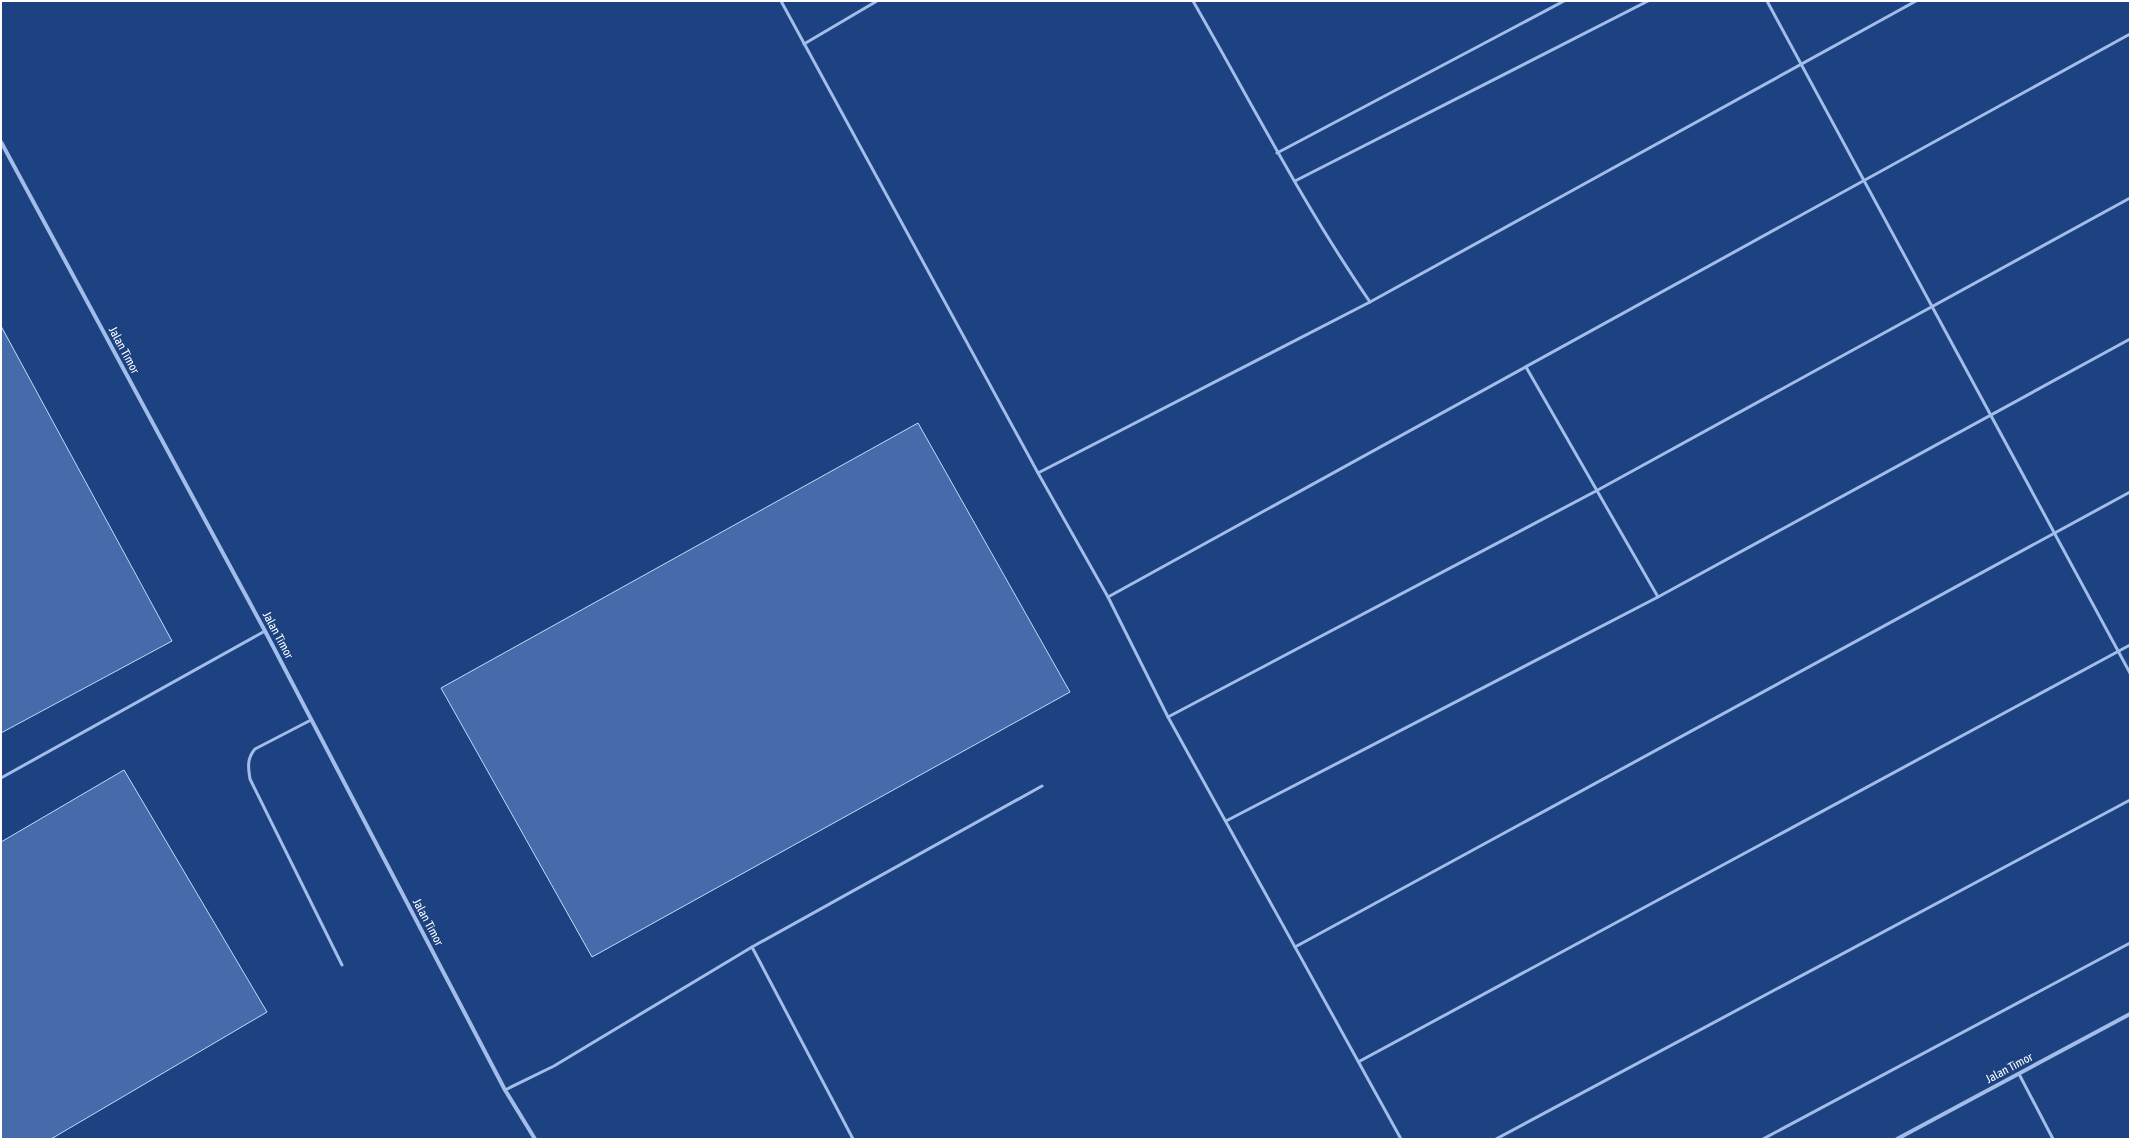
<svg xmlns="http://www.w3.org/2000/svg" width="2131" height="1140" font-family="'Asap Condensed',sans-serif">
	<rect width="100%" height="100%" fill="#1d4281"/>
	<g fill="#466baa" stroke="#c6d9f7">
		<polygon points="1,326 172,641 1,733"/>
		<polygon points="918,423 1070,692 592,957 441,688"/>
		<polygon points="124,770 267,1012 51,1139 1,1139 1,842"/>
	</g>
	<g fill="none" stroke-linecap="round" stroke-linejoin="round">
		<g stroke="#a2bde9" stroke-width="3">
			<polyline points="781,1 1038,473"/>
			<path d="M1193,1C1251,102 1304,206 1370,302"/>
			<polyline points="1767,1 2130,673"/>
			<polyline points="804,44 877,1"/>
			<polyline points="1277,153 1564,1"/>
			<polyline points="1295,181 1648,1"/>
			<polyline points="1526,367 1658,597"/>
			<polyline points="1108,597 2130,34"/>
			<polyline points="1168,717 1596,491 2130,198"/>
			<path d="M311,720L255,749C247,758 248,767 250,779L342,965"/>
			<polyline points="1,778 265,631"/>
			<polyline points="1226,821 1658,597 2130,339"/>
			<polyline points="752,947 1042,786"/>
			<polyline points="1295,947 2130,492"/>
			<polyline points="1360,1061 2130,645"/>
			<polyline points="2019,1074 2053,1139"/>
			<polyline points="505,1090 554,1066 752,947 853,1139"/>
			<polyline points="1401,1139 1168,717 1108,597 1038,473 1370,302 1916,1"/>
			<polyline points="1496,1139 2130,800"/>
			<polyline points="1763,1139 2130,943"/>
		</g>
		<g stroke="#a2bde9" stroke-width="4">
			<polyline points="1,142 265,631 505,1090 535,1139"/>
			<polyline points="1897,1139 2130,1014"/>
		</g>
	</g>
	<g text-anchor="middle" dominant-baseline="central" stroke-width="4" stroke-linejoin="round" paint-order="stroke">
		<g font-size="12" fill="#fff" stroke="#1d4281">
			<text transform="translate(124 350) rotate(62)">Jalan Timor</text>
			<text transform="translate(278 635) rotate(62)">Jalan Timor</text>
			<text transform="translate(428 922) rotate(62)">Jalan Timor</text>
			<text transform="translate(2009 1068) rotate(-28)">Jalan Timor</text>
		</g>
	</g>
	<rect width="2131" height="1140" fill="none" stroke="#ffffff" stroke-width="4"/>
</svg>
